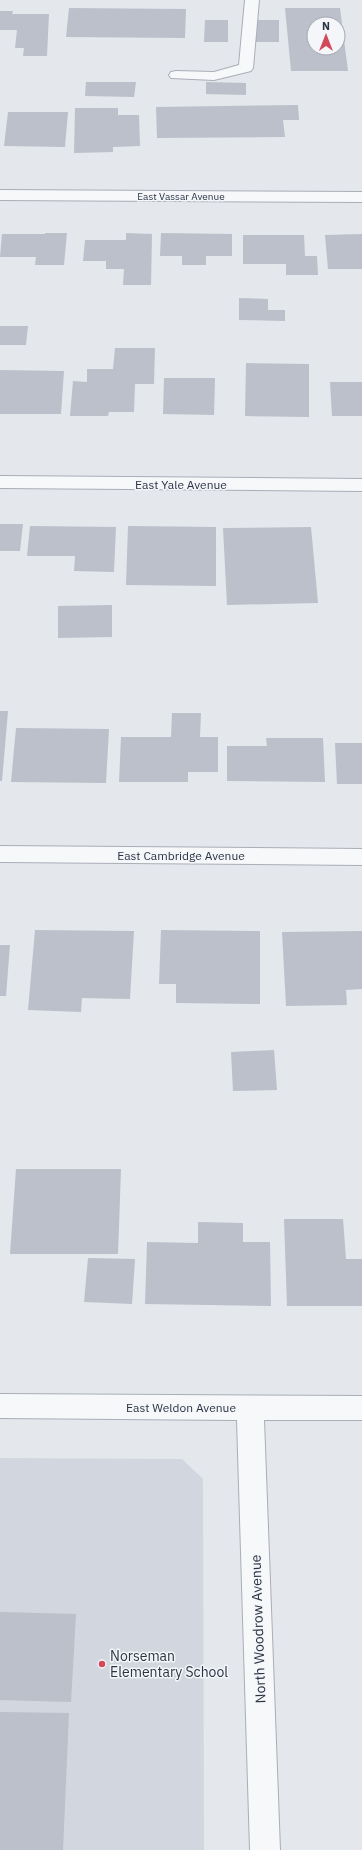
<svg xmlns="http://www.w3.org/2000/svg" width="362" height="1850" font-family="'IBM Plex Sans',sans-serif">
	<rect width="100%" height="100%" fill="#e4e7ec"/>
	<polygon fill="#d2d6de" points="0,1458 182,1459 203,1479 204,1850 0,1850"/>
	<g fill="#bbc0ca" fill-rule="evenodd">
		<polygon points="69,8 186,9 185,38 66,37"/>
		<path d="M285,8H340L348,71H291ZM314,24H338V48H314Z"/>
		<polygon points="0,11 13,11 12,14 49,14 47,56 23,56 24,48 15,48 17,30 0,30"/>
		<polygon points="205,20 228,20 228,42 204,42"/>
		<rect x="256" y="20" width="23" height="22"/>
		<polygon points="86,82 136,82 134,97 85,96"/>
		<polygon points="206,82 246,83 246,95 206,94"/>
		<polygon points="298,105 299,120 283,120 285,137 157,138 156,107"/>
		<polygon points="75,108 118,108 118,115 139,115 140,146 113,147 113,152 74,153"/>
		<polygon points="8,112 68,112 65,147 4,146"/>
		<polygon points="45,233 67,233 64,265 35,265 36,257 0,257 2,234 45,234"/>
		<polygon points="126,233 152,234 151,285 123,285 124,269 106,269 106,261 83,261 85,240 126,240"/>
		<polygon points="161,233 232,234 232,256 206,256 206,265 182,265 182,256 160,256"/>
		<polygon points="362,234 362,269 328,269 325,235"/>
		<polygon points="243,235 304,235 305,256 317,256 318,275 286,275 286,264 243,264"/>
		<polygon points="239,298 268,299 268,310 285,310 285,321 239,320"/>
		<polygon points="0,326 28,326 26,345 0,345"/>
		<polygon points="115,348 155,348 154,384 135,384 134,412 109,412 108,416 70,416 73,381 87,382 87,369 113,369"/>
		<polygon points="246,363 309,364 309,417 245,416"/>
		<polygon points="0,370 64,371 61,414 0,414"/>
		<polygon points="164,378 215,378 214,415 163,414"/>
		<polygon points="330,382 362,382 362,416 332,416"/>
		<polygon points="0,524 23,524 20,551 0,551"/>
		<polygon points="30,526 116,527 114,572 74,571 75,556 27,556"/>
		<polygon points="128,526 216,527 216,586 126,585"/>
		<polygon points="311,527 318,603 227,605 223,528"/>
		<polygon points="112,605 112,637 58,638 58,606"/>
		<polygon points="0,711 8,711 2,781 0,781"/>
		<polygon points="172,713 201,713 200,737 218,737 218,772 188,772 188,782 119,782 121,737 171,737"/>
		<polygon points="16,728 109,729 106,783 11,782"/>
		<polygon points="266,738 323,738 325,782 227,781 227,746 267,746"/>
		<polygon points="335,743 362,743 362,784 337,784"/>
		<polygon points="35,930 134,931 130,999 82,998 81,1012 28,1010"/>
		<polygon points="161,930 260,931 260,1004 176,1003 176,984 159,984"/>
		<polygon points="362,931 362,989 346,990 347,1005 286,1006 282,932"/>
		<polygon points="0,945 10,945 6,996 0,996"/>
		<polygon points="274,1050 277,1090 233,1091 231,1052"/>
		<polygon points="16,1169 121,1169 118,1254 10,1254"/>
		<polygon points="284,1219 343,1219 346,1259 362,1259 362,1306 287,1306"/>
		<polygon points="198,1222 243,1223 243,1242 270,1242 271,1306 145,1304 147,1242 198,1243"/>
		<polygon points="88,1258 135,1259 132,1304 84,1302"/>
		<polygon points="0,1612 76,1614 71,1702 0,1700"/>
		<polygon points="0,1712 69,1713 63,1850 0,1850"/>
	</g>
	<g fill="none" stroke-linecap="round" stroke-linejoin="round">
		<g stroke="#a9aeb7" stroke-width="2">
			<polygon id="lane" points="245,0 259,0 253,68 251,71 214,80 171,78 169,75 171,72 176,71 214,72 239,65"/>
		</g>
		<g stroke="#a9aeb7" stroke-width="2">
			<g id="street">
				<polygon points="0,190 362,192 362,202 0,200"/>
				<polygon points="0,476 362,479 362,491 0,488"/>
				<polygon points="0,846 362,849 362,865 0,862"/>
				<polygon points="0,1394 362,1396 362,1420 264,1420 280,1850 250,1850 237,1420 0,1418"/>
			</g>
		</g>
		<use href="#lane" fill="#f7f8fa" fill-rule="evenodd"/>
		<use href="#street" fill="#f7f8fa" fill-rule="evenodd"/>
	</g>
	<circle fill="#d1495b" stroke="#f4f6f9" stroke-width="1.5" cx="102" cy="1664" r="4"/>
	<g text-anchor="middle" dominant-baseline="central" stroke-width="3" stroke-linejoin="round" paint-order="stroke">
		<g font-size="10" fill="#2b3445" stroke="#f4f6f9">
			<text x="181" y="196">East Vassar Avenue</text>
		</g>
		<g font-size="12" fill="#2b3445" stroke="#f4f6f9">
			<text x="181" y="484">East Yale Avenue</text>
			<text x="181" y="855">East Cambridge Avenue</text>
			<text x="181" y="1407">East Weldon Avenue</text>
		</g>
		<g font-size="14" fill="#2b3445" stroke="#f4f6f9">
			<text transform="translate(258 1629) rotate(-92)">North Woodrow Avenue</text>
		</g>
		<g font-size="14" fill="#2b3445" stroke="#f4f6f9" text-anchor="start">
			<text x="110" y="1656">Norseman<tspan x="110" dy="16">Elementary School</tspan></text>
		</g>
	</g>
	<g transform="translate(326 36)"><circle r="19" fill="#f4f6f9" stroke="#a4a8b1"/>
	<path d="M0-3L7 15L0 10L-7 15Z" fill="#d1495b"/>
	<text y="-6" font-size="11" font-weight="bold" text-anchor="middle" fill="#2b3445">N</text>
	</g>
</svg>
